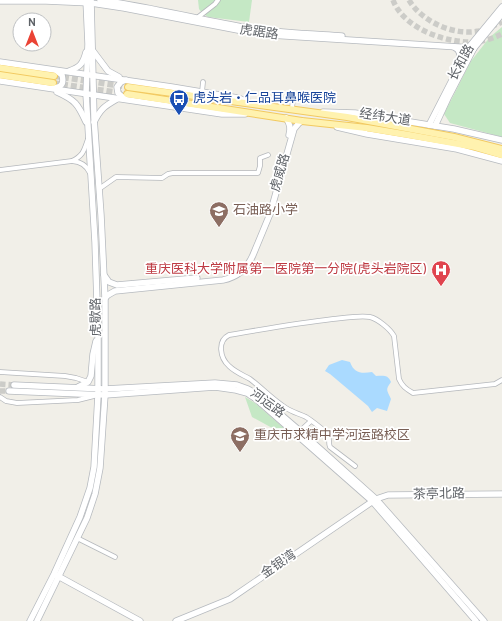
<svg xmlns="http://www.w3.org/2000/svg" width="502" height="621" font-family="Overpass,'Noto Sans SC',sans-serif">
	<rect width="100%" height="100%" fill="#f1efe8"/>
	<g fill="#c5e8c5">
		<polygon points="198,0 252,0 249,22 208,17 202,13 199,9"/>
		<polygon points="502,27 502,137 450,123 444,114 471,61 490,37"/>
		<polygon points="245,397 255,403 286,430 279,436 273,432 274,429 252,417"/>
	</g>
	<path fill="#aadaff" d="M342,360L350,362C354,373 361,374 372,372L376,376C382,376 388,374 391,382C385,390 387,390 391,399L387,411L377,408L372,412L368,406L330,374L325,371L329,365Z"/>
	<g fill="none" stroke-linecap="round" stroke-linejoin="round">
		<g stroke="#ccccc8" stroke-width="5.5" stroke-dasharray="5.5 3" stroke-linecap="butt">
			<path d="M393,0C404,30 452,46 481,41C488,40 496,37 502,34"/>
			<path d="M409,0C422,22 454,36 479,31C487,29 495,25 502,22"/>
			<polyline points="0,384 14,385"/>
			<polyline points="0,391 9,391"/>
		</g>
		<g stroke="#ccccc8" stroke-width="6" stroke-dasharray="6 3" stroke-linecap="butt">
			<polyline points="54,76 128,87"/>
			<polyline points="53,83 127,94"/>
		</g>
		<g stroke="#b5b8bc" stroke-width="5.5">
			<g id="street">
				<polyline points="197,18 215,4 218,0"/>
				<polyline points="202,92 203,82"/>
				<polyline points="292,110 293,96"/>
				<path d="M88,139C84,150 84,155 72,161C81,162 86,165 90,173"/>
				<polyline points="0,170 72,161"/>
				<polyline points="99,189 116,177 162,178 168,174 173,173 258,173 260,166 260,158 268,155"/>
				<polyline points="0,372 65,376 76,378 88,382"/>
				<polyline points="0,397 6,401 17,403 78,400 94,396"/>
				<polyline points="300,431 311,421"/>
				<path d="M355,466L330,447C328,442 330,439 328,434C321,428 314,422 306,417C300,414 292,412 286,408C273,400 262,388 250,379C243,375 235,372 229,366C220,358 217,341 229,335C264,329 298,323 333,319C343,318 361,315 370,317C378,319 390,329 394,336L399,379C402,386 406,389 413,393L495,384L502,380"/>
				<polyline points="77,538 115,557"/>
			</g>
		</g>
		<g stroke="#b6babf" stroke-width="7">
			<g id="secondary">
				<path d="M100,0C150,7 198,19 248,28C279,33 311,34 342,36"/>
				<polyline points="0,1 46,1 91,3 124,8 248,32 270,35 474,48"/>
				<path d="M454,47C461,50 461,57 459,63"/>
				<polyline points="93,51 108,71 119,77"/>
				<polyline points="0,62 172,87 238,98 249,102"/>
				<path d="M69,71C80,67 83,64 86,52"/>
				<polyline points="0,81 222,114 245,114"/>
				<path d="M54,88C63,87 64,82 62,75L57,71"/>
				<path d="M57,92C75,100 78,104 86,122"/>
				<polyline points="125,99 118,93 117,87 121,82 126,80"/>
				<polyline points="323,112 355,113 454,129 502,140"/>
				<path d="M286,118C290,124 291,128 289,135"/>
				<path d="M94,122C101,108 105,106 117,99"/>
				<polyline points="429,125 469,47 502,7"/>
				<polyline points="435,126 448,98 474,48 502,14"/>
				<polyline points="337,127 367,134 457,149 502,161"/>
				<polyline points="104,275 109,282 117,285 197,278"/>
				<path d="M105,298L108,295L115,291L223,280C238,277 247,269 253,255L270,214L294,129L299,123L302,121"/>
				<polyline points="14,385 105,389 215,383 237,385 248,389 258,395 300,431 376,499 484,621"/>
				<polyline points="78,387 88,382 91,376 93,354 96,341"/>
				<polyline points="9,391 105,395 215,387 236,390 247,393 256,399 372,501 476,621"/>
				<polyline points="56,575 140,621"/>
				<polyline points="30,621 54,574 80,517 90,488 94,467 98,395 98,333 95,242 88,126 86,94 88,44 86,0"/>
				<polyline points="37,621 87,518 95,494 100,468 105,395 105,298 101,215 94,118 91,0"/>
				<polyline points="176,621 230,599 376,499 388,495 502,494"/>
			</g>
		</g>
		<g stroke="#f2c960" stroke-width="8">
			<g id="primary">
				<polyline points="0,68 54,76"/>
				<polyline points="0,75 53,83"/>
				<polyline points="128,87 347,117 454,137 502,149"/>
				<polyline points="127,94 302,121 367,128 409,135 475,147 502,155"/>
			</g>
		</g>
		<use href="#street" stroke="#fff" stroke-width="4"/>
		<use href="#secondary" stroke="#fff" stroke-width="5.5"/>
		<use href="#primary" stroke="#fff2af" stroke-width="6"/>
	</g>
	<defs>
		<g id="bus-pin" transform="scale(1)"><path d="M0 17L-7.5 6A9.5 9.5 0 1 1 7.5 6Z" fill="#1a4fb4" stroke="#fff"/><path d="M-5-6H5V4H4V6H2V4H-2V6H-4V4H-5ZM-3.5-4V0h7V-4ZM-3.5 1.2v1.5H-2V1.2ZM2 1.2v1.5H3.5V1.2Z" fill="#fff"/></g>
		<g id="school-pin" transform="scale(1)"><path d="M0 17L-7.5 6A9.5 9.5 0 1 1 7.5 6Z" fill="#8d6e63" stroke="#fff"/><path d="M0-5L7-2L0 1L-7-2ZM-4 1L0 2.5L4 1V4Q0 6-4 4Z" fill="#fff"/></g>
		<g id="hospital-pin" transform="scale(1)"><path d="M0 17L-7.5 6A9.5 9.5 0 1 1 7.5 6Z" fill="#e0444e" stroke="#fff"/><path d="M-5-5h3v3.5h4V-5h3V5h-3V1.5h-4V5h-3Z" fill="#fff"/></g>
	</defs>
	<g fill-rule="evenodd">
		<use href="#bus-pin" x="179" y="99"/>
		<use href="#school-pin" x="219" y="211"/>
		<use href="#hospital-pin" x="441" y="270"/>
		<use href="#school-pin" x="240" y="436"/>
	</g>
	<g text-anchor="middle" dominant-baseline="central" stroke-width="3.5" stroke-linejoin="round" paint-order="stroke">
		<g font-size="13" fill="#5f6368" stroke="#fff">
			<text transform="translate(259 33) rotate(8)">虎踞路</text>
			<text transform="translate(462 63) rotate(-61)">长和路</text>
			<text transform="translate(385 118) rotate(9)">经纬大道</text>
			<text transform="translate(281 173) rotate(-74)">虎威路</text>
			<text transform="translate(97 317) rotate(-91)">虎歇路</text>
			<text transform="translate(267 404) rotate(37)">河运路</text>
			<text transform="translate(439 495) rotate(-1)">茶亭北路</text>
			<text transform="translate(279 565) rotate(-34)">金银湾</text>
		</g>
		<g font-size="13" fill="#164399" stroke="#fff" text-anchor="start">
			<text x="193" y="99">虎头岩‧仁品耳鼻喉医院</text>
		</g>
		<g font-size="13" fill="#785e54" stroke="#fff" text-anchor="start">
			<text x="233" y="211">石油路小学</text>
			<text x="254" y="436">重庆市求精中学河运路校区</text>
		</g>
		<g font-size="13" fill="#be3a42" stroke="#fff" text-anchor="end">
			<text x="427" y="270">重庆医科大学附属第一医院第一分院(虎头岩院区)</text>
		</g>
	</g>
	<g transform="translate(32 32)"><circle r="19" fill="#ffffff" stroke="#bfc1c3"/>
	<path d="M0-3L7 15L0 10L-7 15Z" fill="#ea4335"/>
	<text y="-6" font-size="11" font-weight="bold" text-anchor="middle" fill="#5f6368">N</text>
	</g>
</svg>
